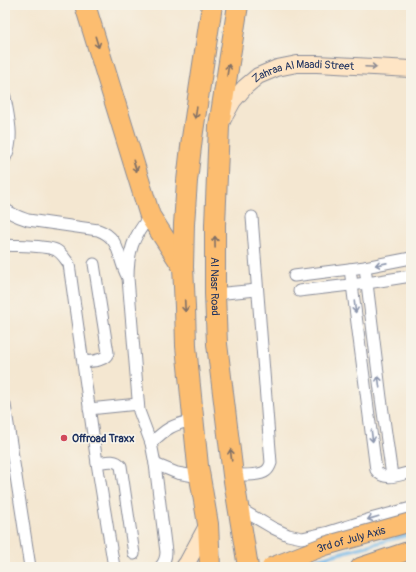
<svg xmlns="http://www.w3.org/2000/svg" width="416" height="572" font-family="Pangolin,sans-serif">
	<rect width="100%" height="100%" fill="#f7f3e8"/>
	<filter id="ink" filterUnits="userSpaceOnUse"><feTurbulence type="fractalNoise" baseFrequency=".025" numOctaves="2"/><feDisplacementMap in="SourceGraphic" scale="8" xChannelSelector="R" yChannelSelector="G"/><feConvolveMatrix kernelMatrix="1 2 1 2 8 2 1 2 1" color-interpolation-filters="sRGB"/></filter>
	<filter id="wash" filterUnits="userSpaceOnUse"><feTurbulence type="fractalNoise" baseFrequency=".012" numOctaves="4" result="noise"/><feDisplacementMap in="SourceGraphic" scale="16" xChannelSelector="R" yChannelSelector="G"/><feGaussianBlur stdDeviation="0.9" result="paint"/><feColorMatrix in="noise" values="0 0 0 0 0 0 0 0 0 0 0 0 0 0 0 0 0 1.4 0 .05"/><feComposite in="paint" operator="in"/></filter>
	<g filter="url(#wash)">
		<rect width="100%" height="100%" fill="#f4e7d1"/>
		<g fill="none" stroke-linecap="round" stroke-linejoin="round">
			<polyline stroke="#71b5e7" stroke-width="4" points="307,562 411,534"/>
		</g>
	</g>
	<g filter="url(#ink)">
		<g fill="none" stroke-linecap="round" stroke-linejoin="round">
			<g stroke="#888b98" stroke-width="13">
				<g id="street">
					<path d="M5,97C8,116 15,140 5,158"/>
					<path d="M5,209C12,215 19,217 28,220L98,230C121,238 117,257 127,276"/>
					<path d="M150,216C133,237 128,251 128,278L139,411L151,443L155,464L166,552C166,558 165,562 160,567"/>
					<path d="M5,245C18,246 45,245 56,250C62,253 65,259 69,264L97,463L114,567"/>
					<polyline points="365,267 381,398 392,476"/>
					<path d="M350,269L376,470C384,482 399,475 411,472"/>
					<polyline points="294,276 365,267 411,258"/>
					<polyline points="299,291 367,283 411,276"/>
					<polyline points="215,294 257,290"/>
					<path d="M83,362C91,361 104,362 108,353L94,264"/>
					<polyline points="5,405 30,567"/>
					<polyline points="89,409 138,404"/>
					<path d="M151,443C167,428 172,425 193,420"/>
					<path d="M97,463C105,462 115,458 121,466L134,554"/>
					<polyline points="155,464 177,473 200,477"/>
					<path d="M233,475C241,475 260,476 266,471C269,469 270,466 271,463L252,217"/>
					<polyline points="237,507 273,528 288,535 302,538 329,532 374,518 411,508"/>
				</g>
			</g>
			<g stroke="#888b98" stroke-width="18">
				<g id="secondary">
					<path id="s1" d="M223,119L233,101L245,87L258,76L277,68L297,64H317L411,69"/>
					<polyline points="184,567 187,563 208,524"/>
				</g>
			</g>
			<g stroke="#888b98" stroke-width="20">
				<polyline id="primary" points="360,567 411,550"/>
			</g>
			<g stroke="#888b98" stroke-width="22">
				<g id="highway">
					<polyline points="85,5 150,216 183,267"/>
					<path id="s2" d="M238,5L219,126L215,225V294L217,344L233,475L248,567"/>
					<polyline points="210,567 208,524 198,466 186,346 185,307 183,267 184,224 187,181 192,138 212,5"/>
				</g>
			</g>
			<use href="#street" stroke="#fff" stroke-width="11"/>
			<use href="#secondary" stroke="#fee5c5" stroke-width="16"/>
			<use href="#primary" stroke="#fcbd6f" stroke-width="18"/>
			<use href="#highway" stroke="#fcbd6f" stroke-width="20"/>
			<g stroke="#888b98" stroke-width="20" stroke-linecap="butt">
				<g id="primary-bridge">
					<path id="s3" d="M271,567L325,546L411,522"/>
				</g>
			</g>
			<use href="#primary-bridge" stroke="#fcbd6f" stroke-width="18"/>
		</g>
		<defs><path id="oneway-shaft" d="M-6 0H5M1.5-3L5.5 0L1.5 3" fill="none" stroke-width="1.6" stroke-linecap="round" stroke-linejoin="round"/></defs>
		<g stroke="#806f66">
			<use href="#oneway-shaft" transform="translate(97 42) rotate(73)"/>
			<use href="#oneway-shaft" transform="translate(228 70) rotate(-81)"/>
			<use href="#oneway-shaft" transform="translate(196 113) rotate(98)"/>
			<use href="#oneway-shaft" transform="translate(135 166) rotate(73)"/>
			<use href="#oneway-shaft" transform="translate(215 242) rotate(-91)"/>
			<use href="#oneway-shaft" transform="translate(185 306) rotate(87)"/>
			<use href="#oneway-shaft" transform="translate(231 455) rotate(-97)"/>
		</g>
		<use stroke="#8c8a92" href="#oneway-shaft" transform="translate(371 67) rotate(3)"/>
		<g stroke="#8d97ae">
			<use href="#oneway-shaft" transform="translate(381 264) rotate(169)"/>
			<use href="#oneway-shaft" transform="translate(355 307) rotate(83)"/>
			<use href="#oneway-shaft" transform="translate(379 382) rotate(-97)"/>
			<use href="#oneway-shaft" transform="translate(372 436) rotate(83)"/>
			<use href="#oneway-shaft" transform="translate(373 518) rotate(164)"/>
		</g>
	</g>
	<circle fill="#d1495b" stroke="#f7f3e8" stroke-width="1.5" cx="64" cy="438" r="4"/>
	<g text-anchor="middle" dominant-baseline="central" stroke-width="3.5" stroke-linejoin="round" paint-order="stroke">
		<g font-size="11" fill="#1b2f5e" stroke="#f7f3e8">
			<text stroke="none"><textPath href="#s1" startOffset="102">Zahraa Al Maadi Street</textPath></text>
			<text stroke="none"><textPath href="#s2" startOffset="283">Al Nasr Road</textPath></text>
			<text stroke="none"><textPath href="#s3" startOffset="85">3rd of July Axis</textPath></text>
		</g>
		<g font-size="11" font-weight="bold" fill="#1b2f5e" stroke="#f7f3e8" text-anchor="start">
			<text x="72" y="438">Offroad Traxx</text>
		</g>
	</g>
	<rect width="416" height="572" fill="none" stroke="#f7f3e8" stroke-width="20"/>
</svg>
